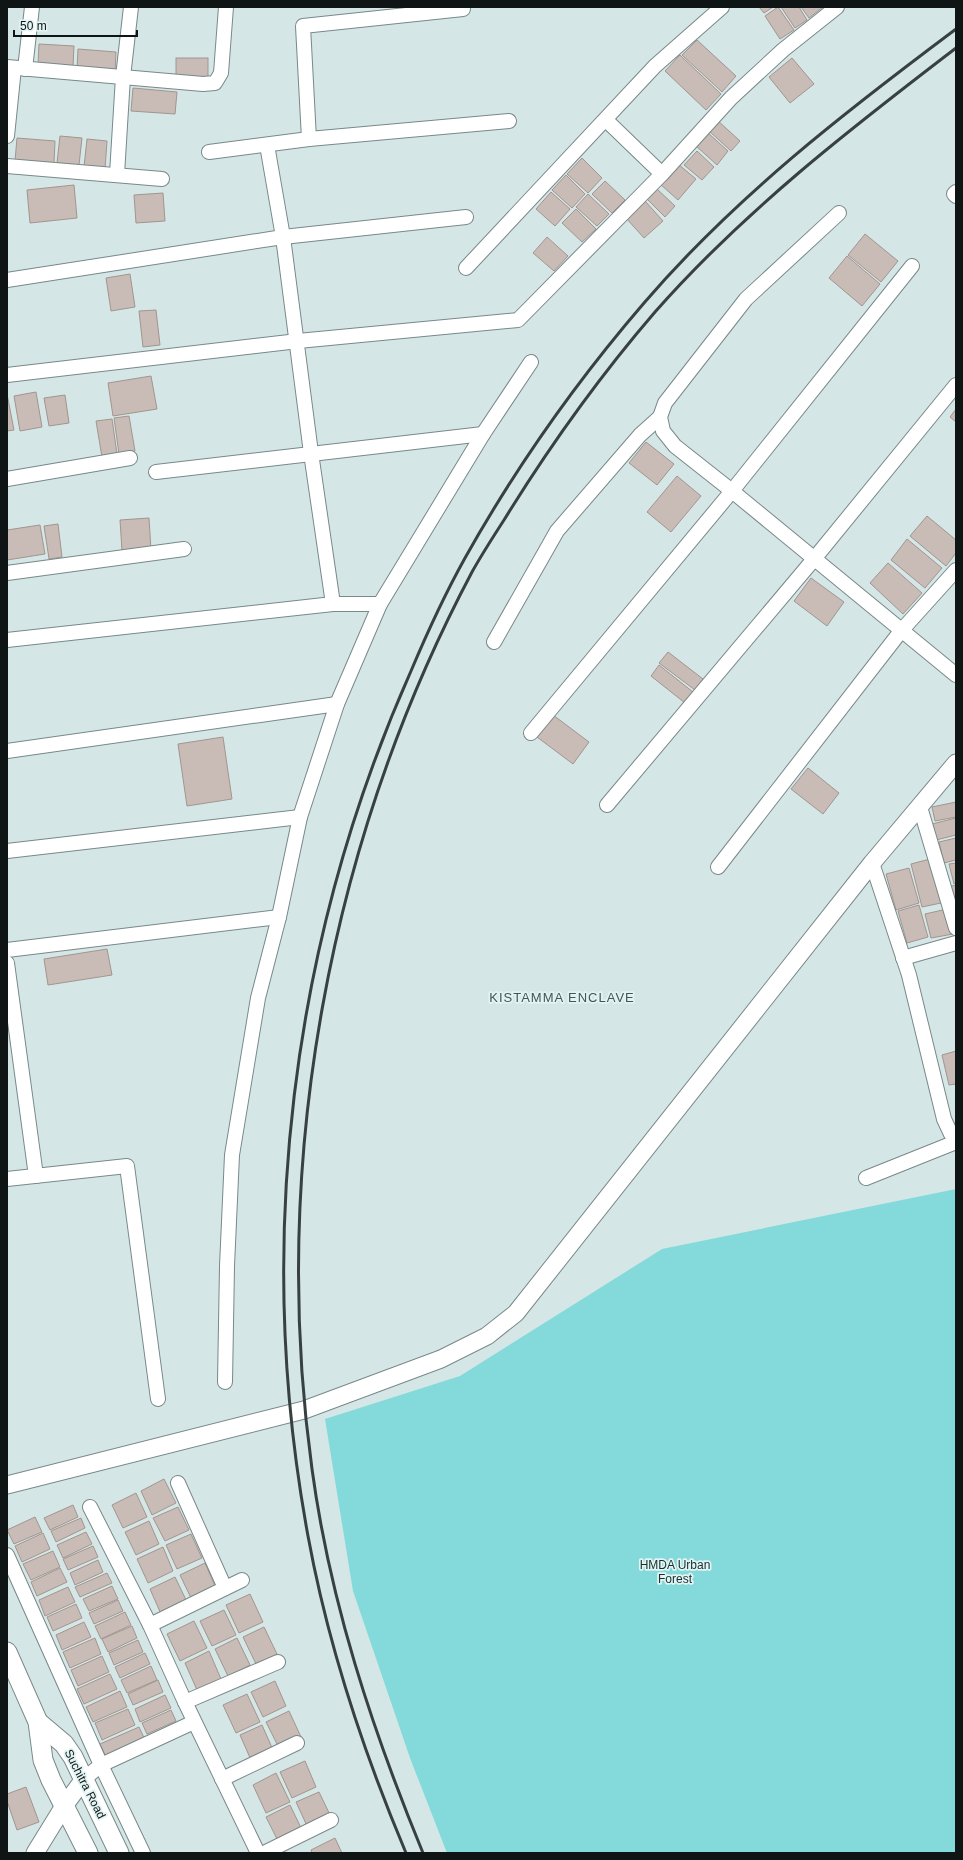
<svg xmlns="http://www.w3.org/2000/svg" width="963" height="1860" font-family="Helvetica,sans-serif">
	<rect width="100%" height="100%" fill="#d5e6e6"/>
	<polygon fill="#84dadb" points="956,1189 956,1853 447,1853 410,1758 353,1591 325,1419 460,1376 662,1249"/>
	<g fill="#c9bbb6" stroke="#a2958f">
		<polygon points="759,7 773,7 764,13"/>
		<polygon points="778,7 794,30 780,39 765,16"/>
		<polygon points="781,7 799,7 807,20 795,28"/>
		<polygon points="801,7 823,7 809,18"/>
		<polygon points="697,40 736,76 722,92 682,55"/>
		<polygon points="39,44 74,46 73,67 38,65"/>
		<polygon points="78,49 116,52 115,72 77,70"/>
		<polygon points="680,55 721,94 706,110 665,71"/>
		<rect x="176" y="58" width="32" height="20"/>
		<polygon points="792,58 814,84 790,103 769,77"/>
		<polygon points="133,88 177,92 175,114 131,111"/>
		<polygon points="717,120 740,141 731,151 708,130"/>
		<polygon points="707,132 728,151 717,165 695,145"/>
		<polygon points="60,136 82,138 79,165 57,163"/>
		<polygon points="17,138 55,141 54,163 15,161"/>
		<polygon points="87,139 107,141 105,169 84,167"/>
		<polygon points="697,151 714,167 702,180 684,165"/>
		<polygon points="582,158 602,178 588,193 567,174"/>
		<polygon points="678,164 696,179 678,200 660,184"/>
		<polygon points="566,175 585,194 572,208 552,190"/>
		<polygon points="605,181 625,200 612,213 592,194"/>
		<polygon points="74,185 77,218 30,223 27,190"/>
		<polygon points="656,188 675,206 665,217 646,198"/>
		<polygon points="551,192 570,209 555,226 536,209"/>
		<polygon points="163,193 165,221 136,223 134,195"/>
		<polygon points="588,194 609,214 597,226 576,207"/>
		<polygon points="645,201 663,221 644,238 626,218"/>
		<polygon points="576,209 596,229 582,242 562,223"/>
		<polygon points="865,234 898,261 881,282 848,255"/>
		<polygon points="547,237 568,256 554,271 533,253"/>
		<polygon points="847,256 880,284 862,306 829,278"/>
		<polygon points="130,274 135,307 111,311 106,278"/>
		<polygon points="156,310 160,345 143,347 139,311"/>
		<polygon points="151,376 157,409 113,416 108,383"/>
		<polygon points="36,392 42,427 20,431 14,396"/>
		<polygon points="7,394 14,430 7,431"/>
		<polygon points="65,395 69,423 49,426 44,398"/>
		<polygon points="956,409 956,422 950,417"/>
		<polygon points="129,416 135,451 119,454 114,418"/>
		<polygon points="112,419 117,454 102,457 96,421"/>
		<polygon points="646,442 674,464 657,485 629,463"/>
		<polygon points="677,476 701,496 671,532 647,512"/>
		<polygon points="927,516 956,540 956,553 946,566 910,536"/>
		<polygon points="149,518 151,550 122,551 120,520"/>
		<polygon points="58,524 62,557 49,559 44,526"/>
		<polygon points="40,525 45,554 7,560 7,530"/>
		<polygon points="907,539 942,568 925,588 891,560"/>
		<polygon points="888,563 922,593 903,614 870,583"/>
		<polygon points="811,578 844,602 827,626 794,601"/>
		<polygon points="668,652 703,679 695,690 659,663"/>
		<polygon points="659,665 693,692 685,703 651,676"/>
		<polygon points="553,715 589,742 573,764 537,737"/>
		<polygon points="223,737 232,799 187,806 178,744"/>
		<polygon points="808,768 839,793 823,814 791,789"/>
		<polygon points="956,802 956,817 935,821 932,807"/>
		<polygon points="956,818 956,835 936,840 932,824"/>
		<polygon points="956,838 956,860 944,863 939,842"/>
		<polygon points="930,859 941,903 922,907 911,864"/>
		<polygon points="956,863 956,883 954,884 949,864"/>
		<polygon points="909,868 919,903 896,910 886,874"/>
		<polygon points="956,885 956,905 948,887"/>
		<polygon points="919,905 928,937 907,943 898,911"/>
		<polygon points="947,909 953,934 931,938 925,914"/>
		<polygon points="107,949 112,975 48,985 44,959"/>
		<polygon points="956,1051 956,1084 949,1085 942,1055"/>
		<polygon points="164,1479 176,1503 152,1515 141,1491"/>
		<polygon points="136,1493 147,1517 123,1528 112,1505"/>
		<polygon points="73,1505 78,1517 50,1530 44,1518"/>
		<polygon points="178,1507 189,1530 165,1541 153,1518"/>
		<polygon points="35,1517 42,1532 14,1544 7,1530"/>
		<polygon points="81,1518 85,1528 56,1542 51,1531"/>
		<polygon points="149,1521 159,1544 136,1555 125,1532"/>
		<polygon points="86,1532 92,1544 63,1558 57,1545"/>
		<polygon points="43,1533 50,1549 22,1562 15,1546"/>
		<polygon points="191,1534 202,1558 177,1569 166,1545"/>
		<polygon points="93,1546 98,1557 68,1570 63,1559"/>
		<polygon points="163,1547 173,1571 148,1583 137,1559"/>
		<polygon points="53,1551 60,1567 31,1580 23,1564"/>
		<polygon points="98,1560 103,1572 75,1585 70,1573"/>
		<polygon points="205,1563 216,1588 192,1600 180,1575"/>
		<polygon points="60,1568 67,1582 37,1596 31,1582"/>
		<polygon points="107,1573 112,1583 80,1597 75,1587"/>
		<polygon points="175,1577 187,1602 161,1614 150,1589"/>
		<polygon points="112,1586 118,1599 89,1611 83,1599"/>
		<polygon points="68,1587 75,1602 45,1616 39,1600"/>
		<polygon points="250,1594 263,1622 239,1633 226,1605"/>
		<polygon points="118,1600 123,1611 94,1624 89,1613"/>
		<polygon points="76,1604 82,1618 53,1631 47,1617"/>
		<polygon points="224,1610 236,1635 212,1646 200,1621"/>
		<polygon points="125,1612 131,1625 101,1639 95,1626"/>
		<polygon points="194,1621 207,1648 180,1661 167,1634"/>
		<polygon points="84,1622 91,1637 62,1650 56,1635"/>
		<polygon points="132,1626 137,1638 108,1652 102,1639"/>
		<polygon points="264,1627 277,1654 256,1664 243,1637"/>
		<polygon points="95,1638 101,1654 70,1668 63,1652"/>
		<polygon points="237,1638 250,1665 228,1676 215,1649"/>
		<polygon points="138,1640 143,1652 114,1665 109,1653"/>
		<polygon points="209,1651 221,1679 197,1690 185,1663"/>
		<polygon points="145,1653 150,1664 120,1678 115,1667"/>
		<polygon points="102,1656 109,1672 78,1686 71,1670"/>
		<polygon points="151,1666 157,1680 127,1693 121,1680"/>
		<polygon points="110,1674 117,1689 84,1704 77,1689"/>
		<polygon points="158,1680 163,1692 133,1705 128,1694"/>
		<polygon points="275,1681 286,1706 263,1717 251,1692"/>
		<polygon points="120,1691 127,1707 93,1722 86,1707"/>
		<polygon points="247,1694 260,1722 236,1733 223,1705"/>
		<polygon points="165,1695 171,1708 140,1722 135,1709"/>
		<polygon points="128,1709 135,1725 102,1740 95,1723"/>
		<polygon points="171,1710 176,1721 147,1734 142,1723"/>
		<polygon points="289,1711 301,1737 279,1748 266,1722"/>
		<polygon points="262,1725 273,1750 251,1760 240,1735"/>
		<polygon points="139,1727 146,1742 107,1759 100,1744"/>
		<polygon points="305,1761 316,1787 292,1798 280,1772"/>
		<polygon points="276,1773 290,1802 266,1813 253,1785"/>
		<polygon points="26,1787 39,1822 17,1830 7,1801 7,1794"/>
		<polygon points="319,1792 331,1817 308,1828 296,1802"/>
		<polygon points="290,1805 302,1830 278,1841 266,1817"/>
		<polygon points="335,1838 342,1853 312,1853 311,1850"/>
	</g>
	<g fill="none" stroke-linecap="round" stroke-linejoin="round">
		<g stroke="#798888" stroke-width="16">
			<g id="minor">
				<polyline points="7,67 203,84 215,83 221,73 226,7"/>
				<polyline points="25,69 32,7"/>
				<polyline points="606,120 662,174"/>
				<polyline points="7,136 14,68"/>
				<polyline points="309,139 303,26 463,9"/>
				<polyline points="267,145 283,237 311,453 333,604"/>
				<polyline points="209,152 309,139 509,121"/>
				<polyline points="7,166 162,179"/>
				<polyline points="117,174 123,77 131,7"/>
				<polyline points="956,192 954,194 956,196"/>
				<polyline points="839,213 746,299 665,403 660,417 663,431 675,446 732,491 956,675"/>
				<polyline points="466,268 655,66 722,7"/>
				<polyline points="7,280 283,237 466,217"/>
				<polyline points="7,375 298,341 518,320 662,174 731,98 783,50 837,7"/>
				<polyline points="156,472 483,434"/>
				<polyline points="7,479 130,458"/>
				<polyline points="7,573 184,549"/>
				<polyline points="380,604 483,434 531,362"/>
				<polyline points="7,640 333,604 380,604 337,704 300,817 279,917 258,998 232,1155 227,1266 225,1382"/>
				<polyline points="494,642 557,531 640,435 660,417"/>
				<polyline points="531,733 732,491 912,266"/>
				<polyline points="7,751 337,704"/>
				<polyline points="607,805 814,559 956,385"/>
				<polyline points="920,807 956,928"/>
				<polyline points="7,851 300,817"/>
				<polyline points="872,863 909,975 944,1119 951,1134 956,1136"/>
				<polyline points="718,867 901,631 956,570"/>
				<polyline points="7,950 279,917"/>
				<polyline points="903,958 956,943"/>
				<polyline points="7,963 36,1176"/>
				<polyline points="866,1178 956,1142"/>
				<polyline points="7,1179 127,1166 158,1399"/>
				<polyline points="178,1483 225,1588"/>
				<polyline points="90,1507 150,1625 185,1702 258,1853"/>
				<polyline points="7,1555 101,1765 143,1853"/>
				<polyline points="150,1625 242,1580"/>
				<polyline points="185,1702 278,1662"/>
				<polyline points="84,1779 101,1765 194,1722"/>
				<polyline points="222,1779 297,1743"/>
				<polyline points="264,1853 331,1820"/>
			</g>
		</g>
		<g stroke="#798888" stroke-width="19">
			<g id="tertiary">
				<polyline points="7,1485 304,1410 441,1359 487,1336 516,1313 872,863 956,763"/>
				<polyline points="35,1853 64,1806 84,1779"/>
			</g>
		</g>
		<g stroke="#798888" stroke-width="21">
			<g id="secondary">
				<polyline points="7,1652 38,1722 43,1760 51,1780 88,1853"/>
				<polyline points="38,1722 64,1744 73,1757 119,1853"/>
			</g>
		</g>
		<use href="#minor" stroke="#fff" stroke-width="14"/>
		<use href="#tertiary" stroke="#fff" stroke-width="17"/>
		<use href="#secondary" stroke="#fff" stroke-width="19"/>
		<g stroke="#384141" stroke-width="3">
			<path d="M406,1853C363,1751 328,1645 308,1536C254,1244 291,941 411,671C427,633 445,594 465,558C516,467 576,382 644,303C735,197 845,112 956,29"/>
			<path d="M423,1853C372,1729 330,1602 312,1469C270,1164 328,844 472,572C482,554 493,537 504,520C549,447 599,377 655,312C744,211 850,129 956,48"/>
		</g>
	</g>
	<g text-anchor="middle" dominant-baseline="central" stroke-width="3.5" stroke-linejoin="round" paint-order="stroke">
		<g font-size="12" fill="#162f30" stroke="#e2f3f3">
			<text x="675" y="1565">HMDA Urban<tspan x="675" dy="14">Forest</tspan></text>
		</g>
		<g font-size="12" fill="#0f1515" stroke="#e2f3f3">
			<text transform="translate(85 1784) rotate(63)">Suchitra Road</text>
		</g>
		<g font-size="13" letter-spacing="1" fill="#475555" stroke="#e2f3f3">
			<text x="562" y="997">KISTAMMA ENCLAVE</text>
		</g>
	</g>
	<rect width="963" height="1860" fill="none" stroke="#0f1515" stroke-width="16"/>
	<path d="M14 30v6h123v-6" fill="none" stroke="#0f1515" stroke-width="2"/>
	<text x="20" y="30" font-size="12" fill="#0f1515" stroke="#e2f3f3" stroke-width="3" paint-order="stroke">50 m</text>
</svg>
